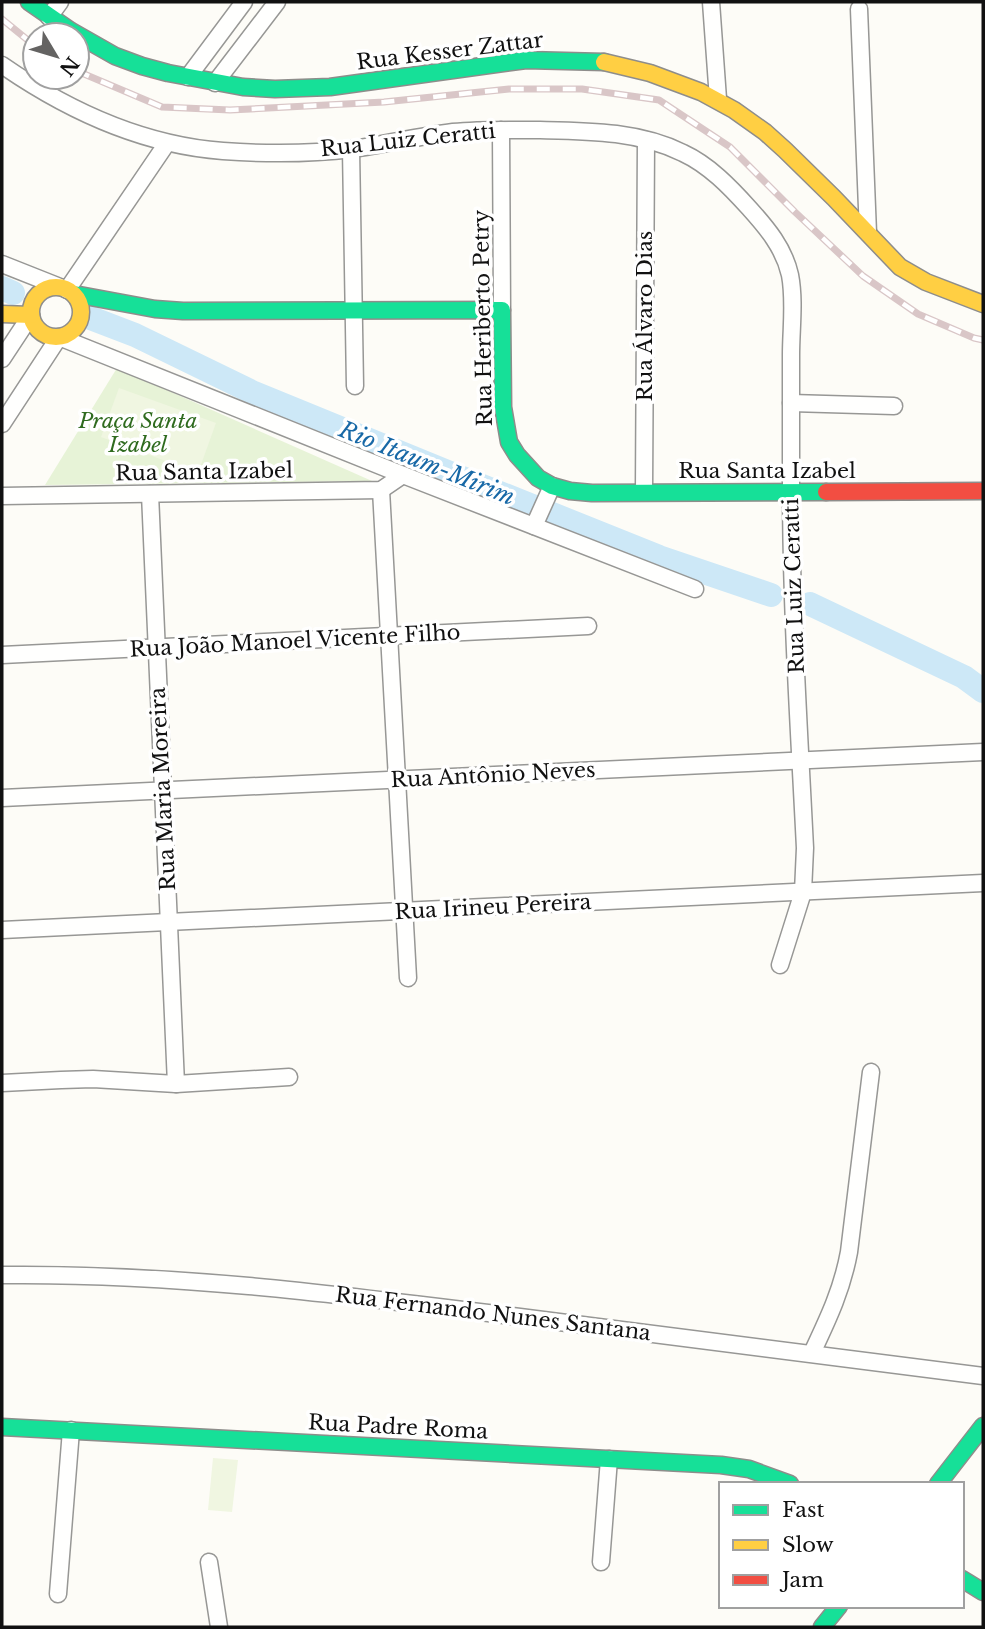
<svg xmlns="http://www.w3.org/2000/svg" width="985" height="1629" font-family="'Libre Baskerville',serif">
	<rect width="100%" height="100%" fill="#fdfcf7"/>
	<polygon fill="#e7f3d7" points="117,368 372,481 45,485"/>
	<g fill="#f0f6e1">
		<polygon points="119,388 216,423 198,473 101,437"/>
		<polygon points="213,1458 238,1460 232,1512 208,1510"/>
	</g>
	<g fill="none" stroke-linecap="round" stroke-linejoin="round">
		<g stroke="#cde8f7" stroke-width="24">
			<polyline points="2,288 13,293"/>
			<polyline points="88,317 135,335 252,392 460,477 659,557 771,595"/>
			<polyline points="810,604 964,677 983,691"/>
		</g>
		<g stroke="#979795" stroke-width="19">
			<g id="street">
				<polyline points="711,2 718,99"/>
				<polyline points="859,9 868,233"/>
				<polyline points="49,17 60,2"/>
				<path d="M2,65C67,110 143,145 223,151C265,154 310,154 353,149C387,144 420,136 453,132C482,129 511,130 540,130C588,131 639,131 683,153C709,165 730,187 749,208C767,228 784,248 790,275C795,301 791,329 791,355C791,399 791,442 791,486C791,606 799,728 805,848L803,892L780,965"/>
				<polyline points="188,77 244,2"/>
				<polyline points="215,83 277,2"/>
				<polyline points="501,130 502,310"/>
				<polyline points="351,149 355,386"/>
				<polyline points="2,264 60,287"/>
				<polyline points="67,290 167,143"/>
				<polyline points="2,359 31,315"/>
				<polyline points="791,403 894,406"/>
				<polyline points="2,424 59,337 403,475 695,589"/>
				<polyline points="381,490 408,978"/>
				<polyline points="644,492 646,140"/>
				<polyline points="150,494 176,1084"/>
				<polyline points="2,496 381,490 403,475"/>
				<polyline points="534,526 552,486"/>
				<polyline points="2,655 588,626"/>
				<polyline points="2,798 983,752"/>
				<polyline points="2,930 983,883"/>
				<polyline points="2,1083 61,1080 93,1079 176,1084 289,1077"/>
				<path d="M2,1275C173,1273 343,1295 512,1316C669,1335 826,1355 983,1376"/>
				<path d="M812,1353C828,1319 842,1290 849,1252L871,1072"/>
				<polyline points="209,1562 219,1627"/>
				<polyline points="601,1562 609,1459"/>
				<polyline points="58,1594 71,1430"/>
			</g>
		</g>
		<g stroke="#8e8d8b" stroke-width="19">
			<g id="fast">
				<polyline points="29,2 71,31 115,56 142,66 168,73 243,87 275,89 330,87 526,60 604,62"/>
				<polyline points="74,294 155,309 183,311 502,310 503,407 509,442 517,455 538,478 552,486 570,491 592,493 826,492"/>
				<polyline points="2,1427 721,1465 749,1469 790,1484"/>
				<polyline points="938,1484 983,1426"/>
				<polyline points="962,1579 983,1592"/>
				<polyline points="822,1627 839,1606"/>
			</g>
		</g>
		<g stroke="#8e8d8b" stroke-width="19">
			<g id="slow">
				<polyline points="604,62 650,73 701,92 734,110 765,132 785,150 834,198 900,267 926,282 983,304"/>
				<circle cx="56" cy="312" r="25"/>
				<polyline points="2,314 31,315"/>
			</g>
		</g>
		<g stroke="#8e8d8b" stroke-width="19">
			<polyline id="jam" points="826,492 983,491"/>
		</g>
		<use href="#street" stroke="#fffffe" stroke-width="16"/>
		<use href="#fast" stroke="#16e098" stroke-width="16"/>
		<use href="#slow" stroke="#ffcf43" stroke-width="16"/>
		<use href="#jam" stroke="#f24e42" stroke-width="16"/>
		<g stroke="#d9c6c7" stroke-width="7">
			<g id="rail">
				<polyline points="2,19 35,46"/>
				<polyline points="77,71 162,107 230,110 384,102 509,89 582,89 659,100 730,147 795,212 863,276 918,314 974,338 983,340"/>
			</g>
		</g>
		<use href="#rail" stroke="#fff" stroke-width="4.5" stroke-dasharray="13" stroke-linecap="butt"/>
	</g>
	<g text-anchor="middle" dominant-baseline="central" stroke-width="7" stroke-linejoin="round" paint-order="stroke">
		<g font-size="21" fill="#111" stroke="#fff">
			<text transform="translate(450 51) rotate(-7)">Rua Kesser Zattar</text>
			<text transform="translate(408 140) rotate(-6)">Rua Luiz Ceratti</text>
			<text transform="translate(645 316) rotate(-90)">Rua Álvaro Dias</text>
			<text transform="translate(483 318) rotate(-91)">Rua Heriberto Petry</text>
			<text x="767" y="471">Rua Santa Izabel</text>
			<text transform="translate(204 472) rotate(-1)">Rua Santa Izabel</text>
			<text transform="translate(794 586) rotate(-92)">Rua Luiz Ceratti</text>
			<text transform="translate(295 641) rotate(-3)">Rua João Manoel Vicente Filho</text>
			<text transform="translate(493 775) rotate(-3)">Rua Antônio Neves</text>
			<text transform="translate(163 789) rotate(-93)">Rua Maria Moreira</text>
			<text transform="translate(493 907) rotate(-3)">Rua Irineu Pereira</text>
			<text transform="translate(493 1314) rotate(7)">Rua Fernando Nunes Santana</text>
			<text transform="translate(398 1427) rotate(3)">Rua Padre Roma</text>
		</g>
		<g font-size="21" font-style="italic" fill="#2f6b1f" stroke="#fff">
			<text x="138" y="421">Praça Santa<tspan x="138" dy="24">Izabel</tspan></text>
		</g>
		<g font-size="23" font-style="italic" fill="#1768a6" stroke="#fff">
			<text transform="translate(427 463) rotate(22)">Rio Itaum-Mirim</text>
		</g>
	</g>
	<rect width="985" height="1629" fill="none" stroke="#111111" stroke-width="7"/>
	<rect x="719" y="1482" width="245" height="126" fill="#ffffff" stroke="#a0a0a0" stroke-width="2"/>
	<rect x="733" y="1505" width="35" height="10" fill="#16e098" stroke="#a0a0a0" stroke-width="2"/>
	<text x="782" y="1517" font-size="21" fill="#111111">Fast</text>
	<rect x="733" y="1540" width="35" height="10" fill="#ffcf43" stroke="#a0a0a0" stroke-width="2"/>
	<text x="782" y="1552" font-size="21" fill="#111111">Slow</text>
	<rect x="733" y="1575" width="35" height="10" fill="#f24e42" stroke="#a0a0a0" stroke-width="2"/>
	<text x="782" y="1587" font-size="21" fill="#111111">Jam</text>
	<g transform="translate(56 56) rotate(128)"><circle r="33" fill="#ffffff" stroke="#a0a0a0" stroke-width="2"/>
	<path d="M0-5L12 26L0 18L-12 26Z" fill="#646362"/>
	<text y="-10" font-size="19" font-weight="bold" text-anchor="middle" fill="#111111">N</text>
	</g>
</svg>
